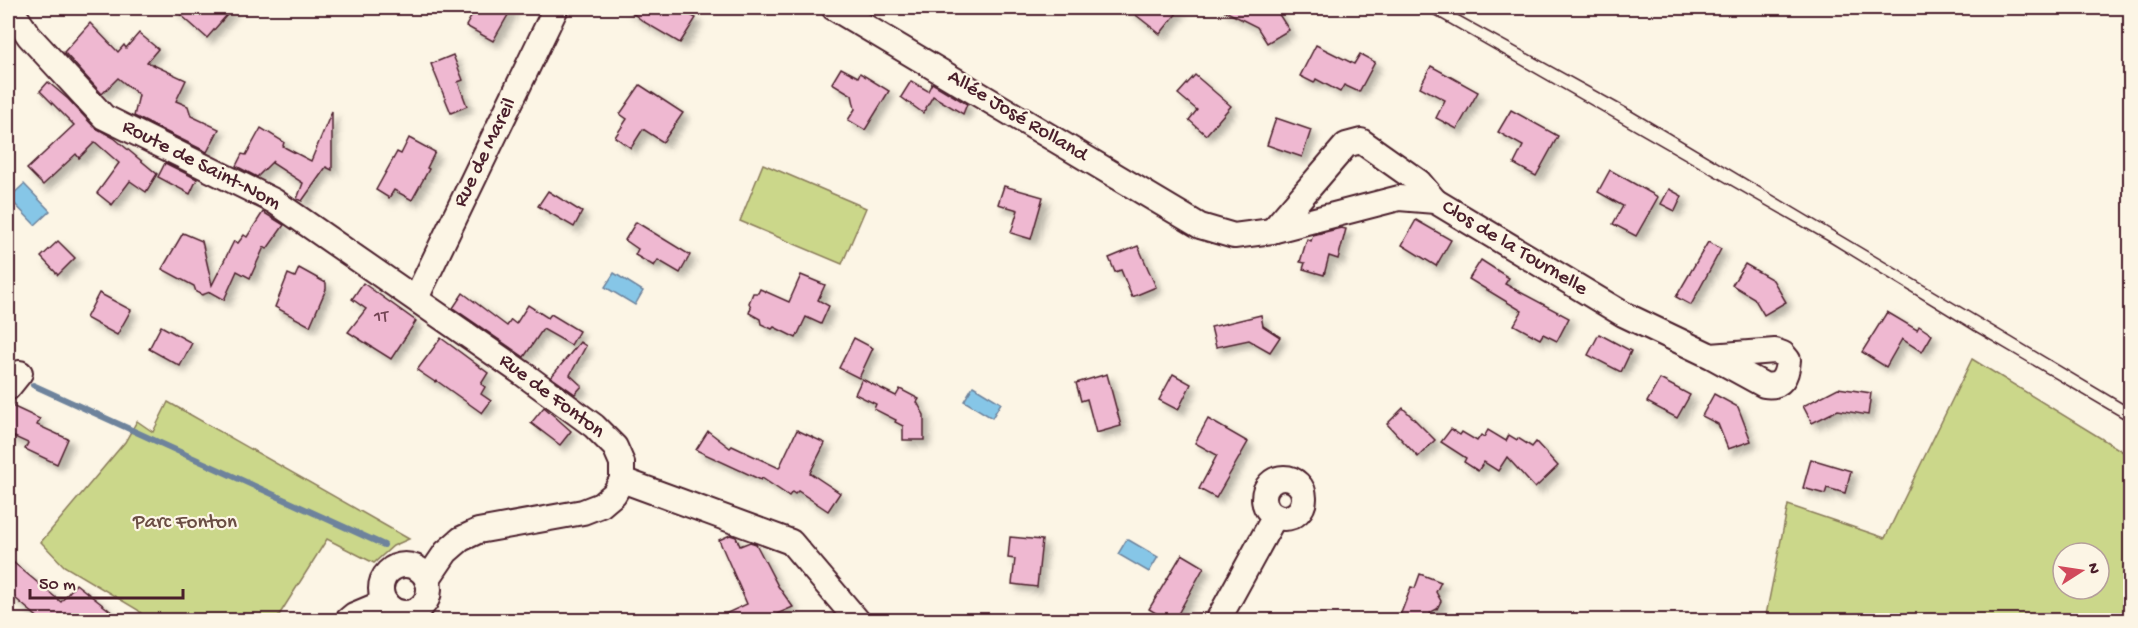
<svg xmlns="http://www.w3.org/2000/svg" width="2138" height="628" font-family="'Gochi Hand',sans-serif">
	<defs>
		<filter id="shadow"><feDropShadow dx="5.5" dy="5.5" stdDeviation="3" flood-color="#0004"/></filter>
	</defs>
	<rect width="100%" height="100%" fill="#fcf5e5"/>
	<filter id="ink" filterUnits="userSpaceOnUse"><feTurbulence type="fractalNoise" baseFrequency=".0167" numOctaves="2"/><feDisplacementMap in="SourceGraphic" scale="12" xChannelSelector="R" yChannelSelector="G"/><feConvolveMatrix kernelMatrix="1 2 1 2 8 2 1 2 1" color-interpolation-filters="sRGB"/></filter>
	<g filter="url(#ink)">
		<g fill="#cbd78a" stroke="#8a7b5a" stroke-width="1.5" fill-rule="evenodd">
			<polygon points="763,164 866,208 842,264 740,221"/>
			<path d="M1972,359L2130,456V620H1765L1788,505L1885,538ZM2063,553H2099V589H2063Z"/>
			<polygon points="168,402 409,539 393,546 374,563 327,539 276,620 148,620 138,610 64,566 41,542 125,442 137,421 153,432"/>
		</g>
		<g fill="#86c6e7" stroke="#6e839c" stroke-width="1.5">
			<polygon points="24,184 50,211 35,225 9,198"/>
			<polygon points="614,273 643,291 635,305 605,287"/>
			<polygon points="973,386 1001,403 992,418 964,401"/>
			<polygon points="1127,539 1158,557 1149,572 1118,554"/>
		</g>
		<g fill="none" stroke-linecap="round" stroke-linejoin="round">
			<polyline stroke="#6e839c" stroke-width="6" points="33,385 384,545"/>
		</g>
		<g fill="#efb8d1" stroke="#4a1f2b" stroke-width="1.5" filter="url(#shadow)">
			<polygon points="173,8 233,8 207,38"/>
			<polygon points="476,8 512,8 493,41 466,26"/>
			<polygon points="626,8 677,8 696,18 680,43 644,22"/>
			<polygon points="1127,8 1181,8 1160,34"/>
			<polygon points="1219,8 1275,8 1289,30 1267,43 1257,27"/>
			<polygon points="90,23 118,52 124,45 126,48 139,33 158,49 147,62 186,80 176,101 188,106 191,116 219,129 207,152 134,116 139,95 118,78 102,94 81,71 64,52"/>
			<polygon points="1316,45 1354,64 1360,54 1375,62 1359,92 1344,85 1340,92 1316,79 1314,83 1300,76"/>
			<polygon points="453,55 463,80 458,82 467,106 451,113 431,64"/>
			<polygon points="1431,66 1478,92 1457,129 1436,118 1445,100 1420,87"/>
			<polygon points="841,68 858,77 860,73 889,91 865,130 848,120 855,109 852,95 832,83"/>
			<polygon points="1195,75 1231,106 1206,135 1189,120 1197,110 1178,94"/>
			<polygon points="911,81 928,91 932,83 967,104 963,114 933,96 923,113 901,97"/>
			<polygon points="48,82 68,99 94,127 114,138 157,174 146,192 130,181 112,205 97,193 119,163 95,142 79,158 76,154 43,185 27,169 74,125 40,91"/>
			<polygon points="640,85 683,113 663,142 643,129 631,148 615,137 627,119 620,114"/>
			<polygon points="1511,110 1558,136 1536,176 1514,164 1523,146 1498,132"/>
			<polygon points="332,111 332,170 326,167 302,201 297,199 303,183 272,163 273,161 257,177 236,166 242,154 246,155 261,128 284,142 283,146 286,148 311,161"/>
			<polygon points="1276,118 1311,130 1302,157 1267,145"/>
			<polygon points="409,138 435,152 427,168 429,169 412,200 394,190 389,198 376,190 397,152 401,154"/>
			<polygon points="165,163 197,179 190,194 158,177"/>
			<polygon points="1610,170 1658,197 1636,236 1613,224 1623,206 1598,192"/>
			<polygon points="1004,186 1043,197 1031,239 1011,233 1018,210 998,204"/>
			<polygon points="1669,189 1682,196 1675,211 1661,204"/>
			<polygon points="548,191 582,212 574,227 538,206"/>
			<polygon points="263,212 284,225 267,249 264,247 250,278 237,271 224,300 210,292 202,295 196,292 194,286 162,269 183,233 202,241 212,285 234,241 238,243 244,235 247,237"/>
			<polygon points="1416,220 1451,240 1436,266 1402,245"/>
			<polygon points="636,222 690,255 680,273 658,260 654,266 635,255 638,249 625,240"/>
			<polygon points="1341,228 1346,229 1338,259 1329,256 1324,275 1303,269 1305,263 1300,262 1307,239 1311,241 1313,235"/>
			<polygon points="58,241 75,258 58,275 41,257"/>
			<polygon points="1708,242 1721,249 1691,305 1676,297"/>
			<polygon points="1138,246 1156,287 1132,297 1121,270 1115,272 1109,258"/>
			<polygon points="1481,260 1509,278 1505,284 1569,318 1557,341 1543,334 1540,339 1514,325 1522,311 1469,279"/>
			<polygon points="1745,264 1773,280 1786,302 1764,315 1754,298 1732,285"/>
			<polygon points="299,268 326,283 326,289 310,326 275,307 288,274 295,277"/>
			<polygon points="801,275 825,285 818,300 829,306 821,324 806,317 796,338 774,327 772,329 761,324 760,319 749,313 751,307 749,303 753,293 758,293 760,289 789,302"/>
			<polygon points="363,283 416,321 391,359 348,332 366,309 352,299"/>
			<polygon points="99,293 131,310 117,335 86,318"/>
			<polygon points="463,293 507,326 511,320 516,324 528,305 548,318 551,314 579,331 571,345 543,329 524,357 453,308"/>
			<polygon points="1887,312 1917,330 1919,326 1932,335 1922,352 1902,339 1886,367 1862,352"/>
			<polygon points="1261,315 1263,326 1280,337 1270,352 1249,340 1216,347 1211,327"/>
			<polygon points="161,326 192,343 180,366 149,349"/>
			<polygon points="1599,334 1631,351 1621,372 1588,355"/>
			<polygon points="441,338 488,373 481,384 485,387 481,394 491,401 482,413 437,381 435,382 417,370"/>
			<polygon points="854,338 873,348 859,378 839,368"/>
			<polygon points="580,342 586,346 570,375 582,386 575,394 551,377"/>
			<polygon points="1107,374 1121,426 1096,433 1087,399 1081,401 1076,383"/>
			<polygon points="1173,374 1191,384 1178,410 1159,400"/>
			<polygon points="862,379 896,396 900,389 919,399 917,402 924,415 924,440 903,440 903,426 895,422 896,420 874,409 876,404 855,394"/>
			<polygon points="1660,379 1690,395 1677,418 1647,402"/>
			<polygon points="1838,388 1871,393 1868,415 1838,410 1812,423 1803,406"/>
			<polygon points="1714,394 1738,407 1751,441 1728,449 1718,424 1702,416"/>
			<polygon points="12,406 40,419 37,425 68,439 57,464 25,449 28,443 8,434 8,415"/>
			<polygon points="544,407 571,431 560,445 531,423"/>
			<polygon points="1403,408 1435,440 1418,457 1387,424"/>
			<polygon points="1208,419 1248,442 1216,498 1199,489 1217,455 1195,443"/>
			<polygon points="1451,429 1460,435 1462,432 1477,441 1481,435 1484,437 1488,430 1506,441 1509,435 1517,440 1518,438 1532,447 1536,442 1558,466 1535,488 1507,457 1498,471 1484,462 1478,471 1464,462 1466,458 1441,442"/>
			<polygon points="797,430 825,443 810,473 840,493 828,511 798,491 795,494 792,492 789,496 762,478 761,480 696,450 708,431 730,448 732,446 779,468"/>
			<polygon points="1811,459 1851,471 1845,493 1827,488 1825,494 1803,488"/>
			<polygon points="730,535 736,537 740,546 750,542 756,544 778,586 793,607 761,621 710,621 747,604 719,540"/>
			<polygon points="1010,537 1042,540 1037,587 1012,584 1015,559 1008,558"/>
			<polygon points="1182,554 1204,567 1174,621 1169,621 1149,609"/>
			<polygon points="8,558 61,602 76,584 123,621 42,621 8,592"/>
			<polygon points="1420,574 1441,582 1436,592 1441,601 1437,609 1431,612 1427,621 1398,621 1411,587 1415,588"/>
		</g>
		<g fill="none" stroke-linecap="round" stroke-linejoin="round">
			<g stroke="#4a1f2b" stroke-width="28">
				<g id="minor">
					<polyline points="10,8 29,36 104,117 274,201 522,373 594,426 615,447 622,463 622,480 614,494 601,505 583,512 478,531 461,539 446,552 427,580"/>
					<path d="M834,8L1200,226L1234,236L1272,231L1399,198L1435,201L1623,314L1711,356L1764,385C1782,388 1787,376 1788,360L1783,354L1775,351L1711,356"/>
					<polyline points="1272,231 1346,145 1361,141 1419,182 1435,201"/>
					<polyline points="416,298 556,8"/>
					<polyline points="8,388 20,373"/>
					<circle cx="1284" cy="498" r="20"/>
					<polyline points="622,480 791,542 857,620"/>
					<circle cx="405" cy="589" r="24"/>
					<polyline points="348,620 354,615 385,602"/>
					<polyline points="1218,620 1275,516"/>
				</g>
			</g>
			<use href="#minor" stroke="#fcf5e5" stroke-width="24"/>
			<g stroke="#4a1f2b" stroke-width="1.5">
				<polyline points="1422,8 1828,241 1975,331 2130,422"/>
				<polyline points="1445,8 1630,110 2130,408"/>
			</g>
		</g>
	</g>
	<g text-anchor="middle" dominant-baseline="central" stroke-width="4.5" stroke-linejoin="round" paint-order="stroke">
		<g font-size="18" fill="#734554">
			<text x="381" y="317">1T</text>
		</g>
		<g font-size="21" fill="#4a1f2b" stroke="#fcf5e5">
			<text transform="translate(1017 117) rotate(31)">Allée José Rolland</text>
			<text transform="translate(486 153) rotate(-64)">Rue de Mareil</text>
			<text transform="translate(201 166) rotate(27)">Route de Saint-Nom</text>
			<text transform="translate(1514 249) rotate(31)">Clos de la Tournelle</text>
			<text transform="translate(551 397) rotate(37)">Rue de Fonton</text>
		</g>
		<g font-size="21" fill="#6a4d43" stroke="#fcf5e5">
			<text x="185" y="523">Parc Fonton</text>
		</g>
	</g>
	<rect width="2138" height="628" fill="none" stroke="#fcf5e5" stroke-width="30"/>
	<rect x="15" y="15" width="2108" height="598" fill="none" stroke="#4a1f2b" stroke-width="2" filter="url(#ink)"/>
	<g transform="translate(2081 571) rotate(78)"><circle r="28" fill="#fcf5e5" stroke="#b59f9b" stroke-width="1.5"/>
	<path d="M0-4.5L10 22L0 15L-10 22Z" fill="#d1495b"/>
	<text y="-9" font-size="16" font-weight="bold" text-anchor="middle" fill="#4a1f2b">N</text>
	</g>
	<path d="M30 589v9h153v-9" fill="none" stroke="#4a1f2b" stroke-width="3"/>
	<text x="39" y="589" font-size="18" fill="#4a1f2b" stroke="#fcf5e5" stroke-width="4.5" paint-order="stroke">50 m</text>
</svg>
